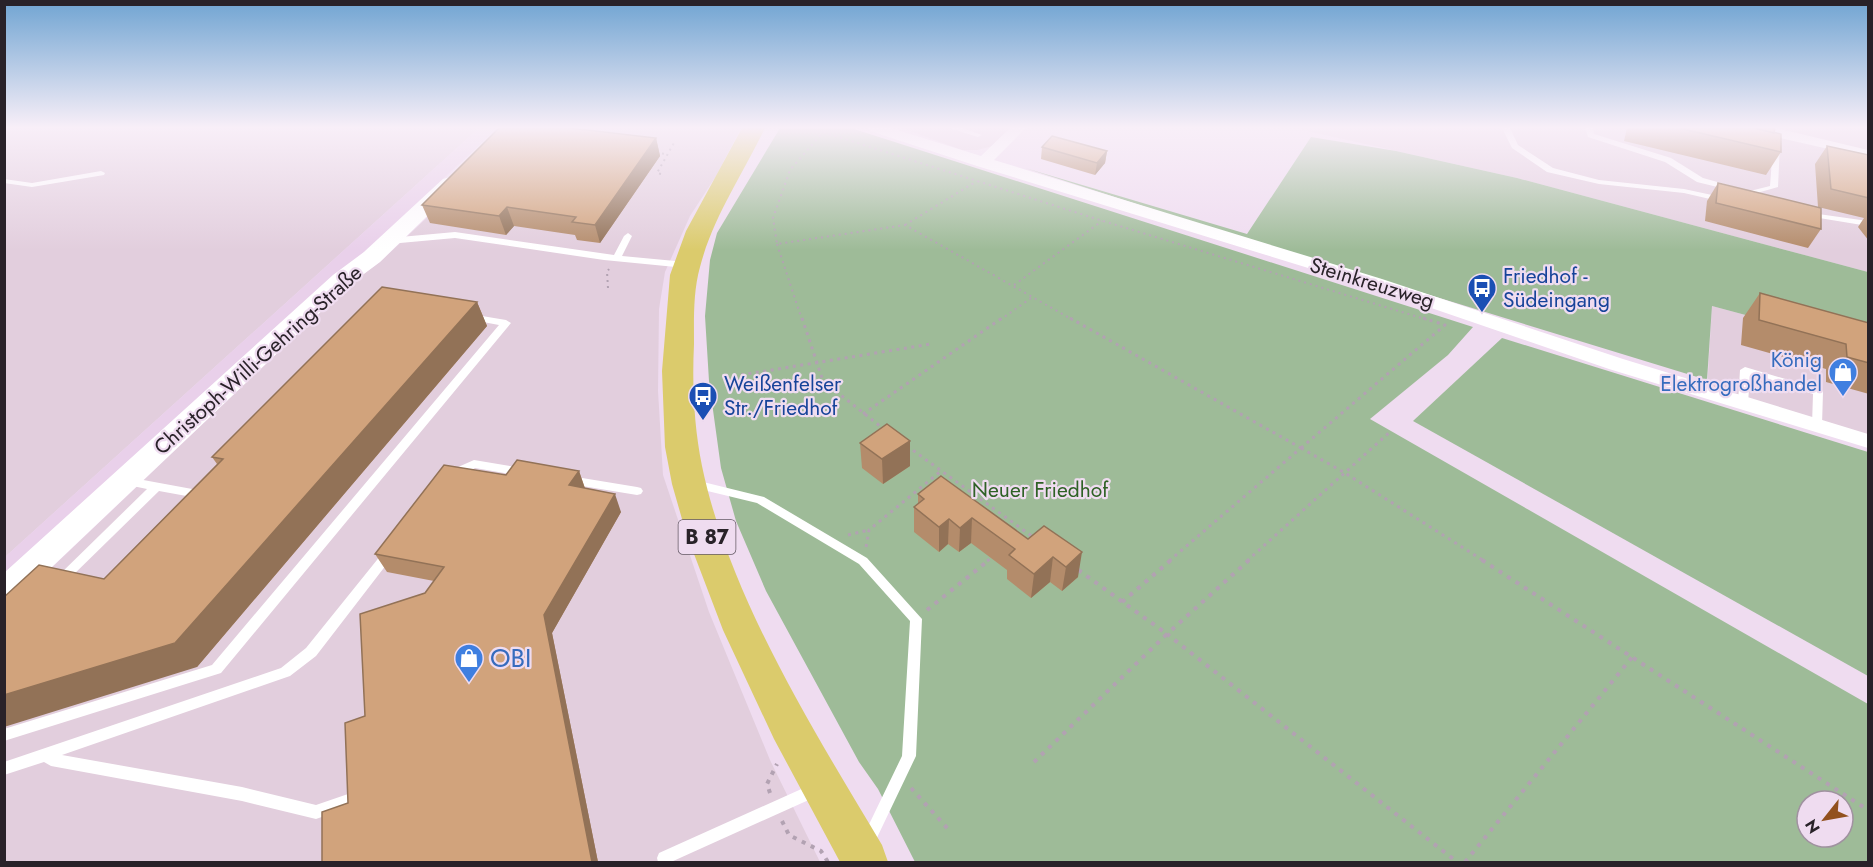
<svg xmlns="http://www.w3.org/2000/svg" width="1873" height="867" font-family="Jost,sans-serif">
	<rect width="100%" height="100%" fill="#efdcf0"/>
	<g fill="#e2cedd">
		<polygon points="5,128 479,128 5,557"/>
		<polygon points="522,128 741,128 716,176 690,216 665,272 659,309 658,391 663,475 709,612 770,760 820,862 5,862 5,612 350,284 380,262"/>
		<polygon points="902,128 1011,128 993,146 977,150 962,150"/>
		<polygon points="1294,128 1868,128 1868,272 1517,178"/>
		<polygon points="1712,306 1868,348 1868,441 1707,391"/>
	</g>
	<polygon fill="#e9d0ea" points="479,128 498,128 5,583 5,557"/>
	<g fill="#9ebb98" fill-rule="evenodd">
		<path d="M780,128H851L1473,327L1448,355L1370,419L1868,704V862H915L878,789L859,762L766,591L736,521L721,468L709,381L705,316L710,260L717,233ZM1807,801H1843V837H1807Z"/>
		<polygon points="1277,128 1311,137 1396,151 1517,178 1868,272 1868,348 1712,306 1707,380 1195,223 1025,168 1247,234 1311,137"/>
		<polygon points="1502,338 1868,452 1868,676 1413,421"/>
	</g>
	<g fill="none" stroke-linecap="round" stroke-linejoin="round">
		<g stroke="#b2a2b2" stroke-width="2" stroke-dasharray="2 4" stroke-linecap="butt">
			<polyline points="656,153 666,154"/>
			<polyline points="661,174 657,173 675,141"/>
			<polyline points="905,225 977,181"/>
			<polyline points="777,244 802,320"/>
			<polyline points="1014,285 1102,221"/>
			<polyline points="608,288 607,272 609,269"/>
			<polyline points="1000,320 1034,296"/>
			<polyline points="1073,320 905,225 777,244 773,218 790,170 823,132 1103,221 1428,320"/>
		</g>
		<g stroke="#b2a2b2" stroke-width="3" stroke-dasharray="3 4.5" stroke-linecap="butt">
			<polyline points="802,318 823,381 885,430"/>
			<polyline points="1070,318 1301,448"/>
			<polyline points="741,375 931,344"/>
			<polyline points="863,414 1002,318"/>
			<polyline points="907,446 1033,537"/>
			<polyline points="1301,448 1345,473 1484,561"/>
			<polyline points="1301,448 1445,325 1423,318"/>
			<polyline points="848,535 869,530"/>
			<polyline points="866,547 869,530 941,471"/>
			<polyline points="987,561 994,556"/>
			<polyline points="1169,561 1301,448"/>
			<polyline points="1247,561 1391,431"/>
		</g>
		<g stroke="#b2a2b2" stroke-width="4" stroke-dasharray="4 6" stroke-linecap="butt">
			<polyline points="1249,560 1167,634 1457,862"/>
			<polyline points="1482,560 1868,810"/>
			<polyline points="1122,602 1171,560"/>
			<polyline points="927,610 989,560"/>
			<polyline points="1034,762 1167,634 1077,569"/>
			<polyline points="911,788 948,829"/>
			<polyline points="770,793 767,784 777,764"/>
			<polyline points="782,821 789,835 821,851 828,862"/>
			<polyline points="1465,862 1633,656"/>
		</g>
		<g fill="#fff" fill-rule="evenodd">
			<polygon points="949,128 962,128 982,135 978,137"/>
			<polygon points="1502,128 1510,128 1518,145 1553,168 1599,180 1684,189 1726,198 1727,200 1723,202 1684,193 1599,184 1547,172 1512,148"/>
			<polygon points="1585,128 1593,128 1594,134 1671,158 1703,178 1750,191 1770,186 1773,146 1780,144 1778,187 1750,195 1697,182 1665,162 1588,137"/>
			<polygon points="101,171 105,173 104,175 32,187 4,183 4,179 32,183"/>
			<polygon points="1804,212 1868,221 1868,226 1807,216 1803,214"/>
			<polygon points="455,232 614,255 624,236 628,233 632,236 622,256 686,262 690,265 686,268 604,260 455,238 389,244 385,241 389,238"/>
			<polygon points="470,314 506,320 511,323 221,673 4,741 4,729 212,665 499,325 467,319 465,317 467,315"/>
			<polygon points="1745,367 1822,390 1823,392 1822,425 1821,428 1813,428 1812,425 1813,394 1750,375 1748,403 1747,405 1739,405 1738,403 1740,370"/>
			<polygon points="474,460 522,468 526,469 527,472 526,475 522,476 475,468 457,477 449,477 448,474 449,471"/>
			<polygon points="570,476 637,487 641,488 643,491 641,494 637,495 570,484 566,483 565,480 566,477"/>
			<polygon points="127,477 203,491 207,492 209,495 207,498 203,499 159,491 65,583 61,585 57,583 55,580 57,577 147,489 123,484 122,481 123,478"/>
			<polygon points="695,480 764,497 867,558 922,619 916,756 873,846 868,848 863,846 861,841 902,756 910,621 859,564 757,503 691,487 689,484 691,481"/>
			<polygon points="389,548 393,550 395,553 393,556 316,656 290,676 62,755 242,787 316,805 348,794 353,796 355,801 353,806 316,819 242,801 51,766 44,762 4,775 4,762 281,668 306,648 385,550"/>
			<polygon points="817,782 822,784 824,789 822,794 671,862 658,862 657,858 659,853"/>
		</g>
		<g fill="#fff" fill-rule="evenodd">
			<polygon points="868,128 891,128 981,156 1010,128 1026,128 994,160 1382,279 1623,359 1868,434 1868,448 1609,369 1370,287 977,166 870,131"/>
			<polygon points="1748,128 1776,128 1868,150 1868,158 1750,131"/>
		</g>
		<polygon fill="#fff" fill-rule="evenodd" points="450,177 457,179 460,183 457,187 380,262 349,285 15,602 4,606 4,573 333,275 364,252 443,179"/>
		<path fill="#dbcb6c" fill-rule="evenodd" d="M742,128H765C743,174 713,217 700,267C693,292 694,319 694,344C692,385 694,426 702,466C729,596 814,731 882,845L888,862H840L774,739L723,630L686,533L672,484L665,447L662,371L670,275L686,231Z"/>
	</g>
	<g fill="#b48c6b">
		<polygon points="1627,128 1775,128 1774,133 1781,152 1766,175 1624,141"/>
		<polygon points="656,138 660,156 600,243 577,240 575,235 514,226 506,235 430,223 422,205"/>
		<polygon points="1827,146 1869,155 1869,241 1858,227 1864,218 1818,207 1815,164"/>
		<polygon points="1042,147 1107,151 1105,163 1095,175 1041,159"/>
		<polygon points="1718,183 1821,229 1808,248 1705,221 1707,201"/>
		<polygon points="1760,293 1869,323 1869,394 1826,382 1826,369 1741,345 1743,318"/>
		<polygon points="477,302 487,326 197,667 104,579 217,464 212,457"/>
		<polygon points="860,443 910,466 883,484 862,468"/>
		<polygon points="579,471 585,488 621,512 552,633 598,862 322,862 348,803 365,716 425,593 434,581 387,572 375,554 506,475"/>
		<polygon points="918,494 1028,539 1044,526 1078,577 1062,591 1050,582 1031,598 1007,579 1007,570 971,543 959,552 948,544 939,552 914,532 914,507 918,504"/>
	</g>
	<g fill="#927257">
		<polygon points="656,138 660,156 600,243 595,225"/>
		<polygon points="1107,151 1105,163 1095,175 1097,163"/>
		<polygon points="507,207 514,226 506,235 499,216"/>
		<polygon points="477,302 487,326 197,667 4,727 4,695"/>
		<polygon points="910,441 910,466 883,484 882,459"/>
		<polygon points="579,471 585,489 569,485"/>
		<polygon points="615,494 621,512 552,633 598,862 592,862 544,615"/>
		<polygon points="972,518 971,543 959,552 960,528"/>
		<polygon points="949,519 948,544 939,552 939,527"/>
		<polygon points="1082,552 1078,577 1062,591 1066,567"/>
		<polygon points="1053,557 1050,582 1031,598 1034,574"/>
	</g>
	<g fill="#d1a37c" stroke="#927257" stroke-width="1.5">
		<polygon points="499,128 570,128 656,138 595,225 572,222 576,217 507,207 499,216 422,205"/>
		<polygon points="1679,128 1755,128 1781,134 1781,152"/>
		<polygon points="1755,128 1775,128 1774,133"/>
		<polygon points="1052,136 1107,151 1097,163 1042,147"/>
		<polygon points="1827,146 1869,155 1869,198 1831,189"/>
		<polygon points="1718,183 1821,208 1821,229 1716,203"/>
		<polygon points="382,287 477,302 175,643 4,695 4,597 39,565 104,579 223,459 212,457"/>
		<polygon points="1760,293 1869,323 1869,363 1847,357 1846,344 1759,320"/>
		<polygon points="887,424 910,441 882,459 860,443"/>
		<polygon points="517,460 579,471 569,485 615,494 544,615 592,862 322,862 322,812 348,803 345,723 365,716 360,614 425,593 444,567 375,554 444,465 506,475"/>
		<polygon points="941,476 1028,539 1044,526 1082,552 1066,567 1053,557 1034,574 1009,555 1015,549 972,518 960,528 949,519 939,527 914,507 924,499 918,494"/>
	</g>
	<linearGradient id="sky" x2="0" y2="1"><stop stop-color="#70a4d2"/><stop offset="0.51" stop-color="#f8eff8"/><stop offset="1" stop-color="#f8eff8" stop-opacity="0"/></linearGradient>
	<rect width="1873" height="250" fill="url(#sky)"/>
	<defs>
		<g id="bus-pin" transform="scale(1.5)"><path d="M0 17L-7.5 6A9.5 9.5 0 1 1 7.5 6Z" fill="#1a4fb4" stroke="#efdcf0"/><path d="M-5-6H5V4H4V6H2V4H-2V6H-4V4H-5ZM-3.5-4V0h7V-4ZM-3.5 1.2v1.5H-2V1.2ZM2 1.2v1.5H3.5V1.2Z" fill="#fff"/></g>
		<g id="shop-pin" transform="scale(1.5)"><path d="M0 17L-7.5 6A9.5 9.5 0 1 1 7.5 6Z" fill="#3f7fe0" stroke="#efdcf0"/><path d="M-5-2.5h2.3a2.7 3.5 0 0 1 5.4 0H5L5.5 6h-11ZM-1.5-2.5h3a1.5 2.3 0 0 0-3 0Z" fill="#fff"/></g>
	</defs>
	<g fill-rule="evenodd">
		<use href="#bus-pin" x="1482" y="288"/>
		<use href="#shop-pin" x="1843" y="372"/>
		<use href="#bus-pin" x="703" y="396"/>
		<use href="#shop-pin" x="469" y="658"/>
	</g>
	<g text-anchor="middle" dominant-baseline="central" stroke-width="4.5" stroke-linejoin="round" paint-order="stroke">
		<rect fill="#efdcf0" stroke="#645a65" stroke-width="1.5" x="678.5" y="520" width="57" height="34" rx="4.5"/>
		<g font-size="20" font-weight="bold" fill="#292229">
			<text x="707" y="537">B 87</text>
		</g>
		<g font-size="21" fill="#164399" stroke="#efdcf0" text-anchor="start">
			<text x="1503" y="276">Friedhof -<tspan x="1503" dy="24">Südeingang</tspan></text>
			<text x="724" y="384">Weißenfelser<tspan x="724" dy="24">Str./Friedhof</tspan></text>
		</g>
		<g font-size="21" fill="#292229" stroke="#efdcf0">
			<text transform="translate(1372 283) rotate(17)">Steinkreuzweg</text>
			<text transform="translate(258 360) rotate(-42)">Christoph-Willi-Gehring-Straße</text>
		</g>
		<g font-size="21" fill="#366cbe" stroke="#efdcf0" text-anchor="end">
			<text x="1822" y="360">König<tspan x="1822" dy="24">Elektrogroßhandel</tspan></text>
		</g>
		<g font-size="21" fill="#2f6226" stroke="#efdcf0">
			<text x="1040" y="490">Neuer Friedhof</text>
		</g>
		<g font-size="26" fill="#366cbe" stroke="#efdcf0" text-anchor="start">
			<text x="490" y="658">OBI</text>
		</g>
	</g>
	<rect width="1873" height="867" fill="none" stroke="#292229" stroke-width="12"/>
	<g transform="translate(1825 819) rotate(239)"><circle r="28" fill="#efdcf0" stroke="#a092a0" stroke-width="1.5"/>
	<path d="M0-4.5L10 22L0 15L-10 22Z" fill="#92511e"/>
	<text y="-9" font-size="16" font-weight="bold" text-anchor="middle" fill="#292229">N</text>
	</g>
</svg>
